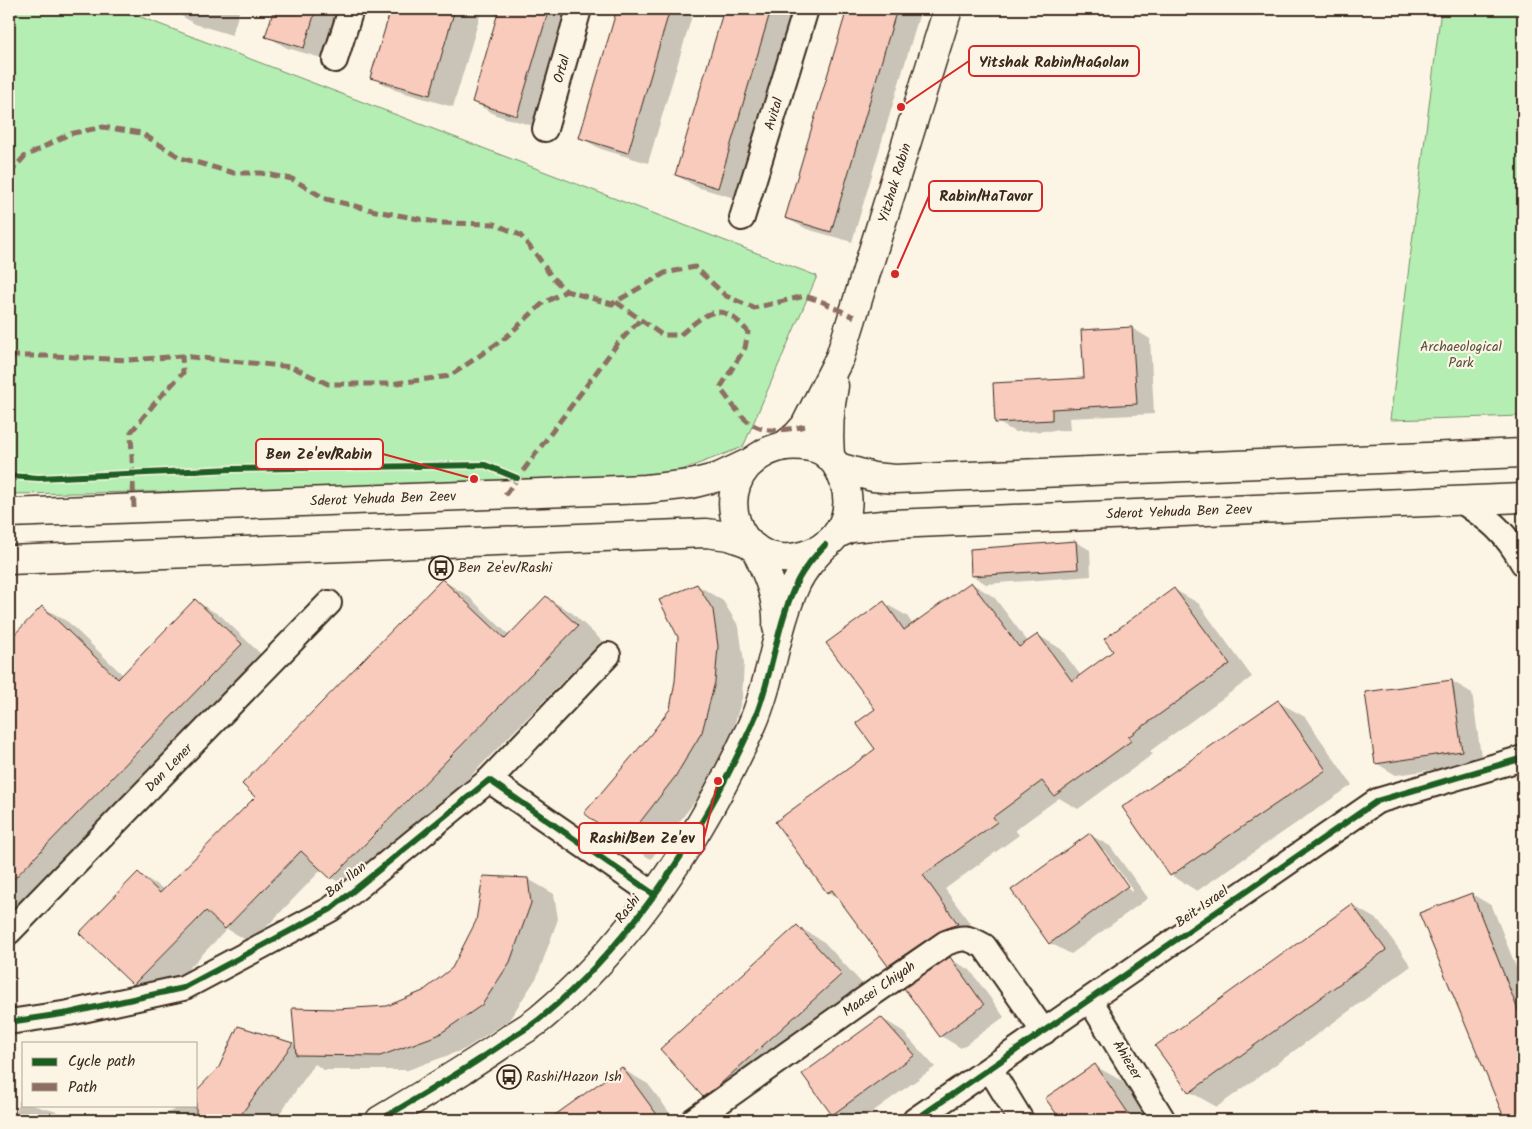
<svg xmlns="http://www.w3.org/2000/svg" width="1532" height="1129" font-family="Kalam,sans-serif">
	<rect width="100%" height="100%" fill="#fcf5e5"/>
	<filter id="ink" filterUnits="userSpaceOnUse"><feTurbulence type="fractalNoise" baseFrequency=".02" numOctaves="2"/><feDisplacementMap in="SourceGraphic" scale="10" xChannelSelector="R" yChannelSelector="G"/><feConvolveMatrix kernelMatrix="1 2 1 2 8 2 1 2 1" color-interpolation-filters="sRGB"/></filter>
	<g filter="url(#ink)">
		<g fill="#b4eeb2" stroke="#788c68">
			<polygon points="19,9 120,9 817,276 743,447 658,479 215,491 9,494 9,26"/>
			<polygon points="1441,9 1523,9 1523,416 1390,420"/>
		</g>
		<g fill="#0003" fill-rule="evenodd">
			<polygon points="176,9 240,9 232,35 195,24 175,12"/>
			<polygon points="275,9 339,9 325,59 287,48 267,36"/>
			<polygon points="392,9 482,9 453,107 395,90 372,77"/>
			<polygon points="501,9 575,9 540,128 496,115 473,102"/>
			<polygon points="619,9 694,9 648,163 601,149 581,138"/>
			<polygon points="726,9 794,9 738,199 697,187 676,175"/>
			<polygon points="848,9 921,9 852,242 807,229 786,218"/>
			<polygon points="1132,328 1150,339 1154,414 1069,418 1070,430 1015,432 997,422 1085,379 1082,331"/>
			<polygon points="1076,542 1090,550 1091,576 986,584 973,576"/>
			<polygon points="442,580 467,595 510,636 547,598 571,612 602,641 357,893 332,878 322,869 251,943 227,929 160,998 135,984 81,933 138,873 165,890 256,797"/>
			<polygon points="971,583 994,597 1028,642 1038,635 1061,649 1081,676 1114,651 1175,590 1198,603 1252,677 1150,751 1153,754 1078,809 1059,798 1015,830 1019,835 945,889 980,937 962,944 912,979 889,965 841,900 828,892 877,749 877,710 884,603 907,616 913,625"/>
			<polygon points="697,585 723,601 739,627 744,662 742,698 728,747 702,792 651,859 624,843 586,813 652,735 671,710"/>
			<polygon points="195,601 221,616 267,660 9,925 9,642 43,607 68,622 123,675"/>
			<polygon points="1452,681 1472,693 1482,763 1396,775 1376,763"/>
			<polygon points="1278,702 1305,717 1352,785 1197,891 1171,875"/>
			<path d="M1090,835L1110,846L1148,898L1071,954L1050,943ZM1101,850H1104L1133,890L1131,892Z"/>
			<polygon points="528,879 554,894 558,919 537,977 509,1020 465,1049 408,1070 324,1070 315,1064 275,1120 151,1120 185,1105 196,1105 292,1044 296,1046 337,1010 387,1008 423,992 453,969"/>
			<polygon points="1472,894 1492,906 1523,985 1523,1120 1505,1120 1462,1011"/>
			<polygon points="1352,905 1379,921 1411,966 1217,1107 1190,1092"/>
			<polygon points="797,926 824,942 868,990 744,1102 731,1111 704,1096"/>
			<polygon points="950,959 970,970 1004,1017 961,1048 941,1036"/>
			<polygon points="881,1018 901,1030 935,1067 861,1120 844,1120 833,1114"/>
			<polygon points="1095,1066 1122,1081 1149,1120 1062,1120 1047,1098"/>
			<polygon points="622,1069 648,1084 675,1120 550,1120"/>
			<polygon points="19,1101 24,1103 24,1105 32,1105 86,1120 15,1120"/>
		</g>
		<g fill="#f8cbbc" stroke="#3b2a1e">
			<polygon points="274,9 316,9 304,48 265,37"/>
			<polygon points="391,9 455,9 430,95 370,78"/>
			<polygon points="499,9 549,9 517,116 472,102"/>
			<polygon points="617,9 670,9 628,153 579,138"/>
			<polygon points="724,9 745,9 769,16 718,188 675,175"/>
			<polygon points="847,9 897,9 831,232 785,218"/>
			<polygon points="1132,327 1137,404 1052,409 1052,420 995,423 993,383 1084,378 1081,330"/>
			<polygon points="1076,541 1078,569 971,576 970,549"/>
			<polygon points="442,579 505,639 546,596 578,626 331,879 301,851 225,929 206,911 133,985 79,933 138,872 160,893 255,797 242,784"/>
			<polygon points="971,582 1019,647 1038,634 1072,681 1113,651 1104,639 1174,588 1230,664 1128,737 1131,741 1054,796 1042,781 993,817 997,822 923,875 958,924 938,932 888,966 832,890 827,893 775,822 875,749 856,723 875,709 826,643 884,601 904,630"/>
			<polygon points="697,584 713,610 718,646 715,682 702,732 675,777 623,844 584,813 651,734 670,709 675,681 678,637 659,600"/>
			<polygon points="195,599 242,644 9,884 9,640 42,606 118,679"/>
			<polygon points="1452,680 1462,751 1375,764 1365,692"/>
			<polygon points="1278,700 1326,770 1170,876 1122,807"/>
			<polygon points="1090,833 1128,886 1049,944 1011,890"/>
			<polygon points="483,876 528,878 531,903 510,962 482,1005 438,1035 380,1056 296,1055 292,1008 337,1009 387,1006 423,991 452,968 476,921"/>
			<polygon points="1472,893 1523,1023 1523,1120 1505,1120 1419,913"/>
			<polygon points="1352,904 1386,950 1189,1093 1155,1046"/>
			<polygon points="797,925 842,974 717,1087 703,1097 660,1049"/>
			<polygon points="950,957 984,1005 940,1037 904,988"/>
			<polygon points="881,1017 915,1055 832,1115 802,1074"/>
			<polygon points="238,1026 293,1043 240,1116 235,1120 196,1120 196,1091 219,1067"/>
			<polygon points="1095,1064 1133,1120 1061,1120 1045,1098"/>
			<polygon points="622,1067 661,1120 548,1120"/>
		</g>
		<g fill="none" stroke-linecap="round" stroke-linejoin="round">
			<g stroke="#3b2a1e" stroke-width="28">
				<g id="street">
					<polyline points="335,60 351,9"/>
					<polyline points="545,129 579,9"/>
					<polyline points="742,218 806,9"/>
					<path d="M1460,500C1490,520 1505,531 1523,563"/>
					<polyline points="489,780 608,655"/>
					<polyline points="9,932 329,603"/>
					<polyline points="1090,1000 1163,1120"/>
					<polyline points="9,1022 69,1013 183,988 331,909 489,780 655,895"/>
					<polyline points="990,1069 1021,1120"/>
					<path d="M694,1120L872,994L946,943C964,936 967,937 984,946L1044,1032"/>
					<polyline points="915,1120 1377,801 1523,758"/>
				</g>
			</g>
			<g stroke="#3b2a1e" stroke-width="31">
				<g id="secondary">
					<polyline points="784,446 796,436 805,426 840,357 948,9"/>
					<path d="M784,446C797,445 810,445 822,451C833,458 840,469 844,481C856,518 835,550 797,557C735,569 708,484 763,454C769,450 777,448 784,446Z"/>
					<path d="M830,457C828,432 829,410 834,386"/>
					<polyline points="838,467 873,477 895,479 1523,453"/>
					<polyline points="9,513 646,489 691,484 719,477 753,461"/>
					<polyline points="837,534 851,528 893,524 1523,498"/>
					<path d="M755,548C767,573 779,599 777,627"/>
					<polyline points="9,560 706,533 729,536 749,543"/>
					<path d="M380,1120C424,1094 469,1068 511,1038C522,1031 533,1025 542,1017C635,939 702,834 752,725C772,680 775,629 796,584C803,569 814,557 825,545"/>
				</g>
			</g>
			<use href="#street" stroke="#fcf5e5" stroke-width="24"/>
			<use href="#secondary" stroke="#fcf5e5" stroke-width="28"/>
			<g stroke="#8d6e63" stroke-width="5" stroke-dasharray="10 5" stroke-linecap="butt">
				<polyline points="9,174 24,157 69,134 103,127 141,133 181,158 234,173 261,173 292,179 326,199 376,211 441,223 495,224 520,235 538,257 551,276 566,291 612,304 665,273 695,267 726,296 754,308 805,296 823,302 854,317"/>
				<path d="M616,302L662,335H680C707,312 721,299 748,332L745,348L720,388C749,427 754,437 805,426"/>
				<polyline points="9,356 53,356 129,360 182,356 292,367 328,384 390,384 450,376 505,338 542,304 566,291"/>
				<polyline points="505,495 618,343 641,319"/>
				<polyline points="134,508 131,432 159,398 183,373 182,356"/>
			</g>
			<g stroke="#fcf5e5" stroke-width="9">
				<g id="cycleway">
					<polyline points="9,476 39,478 233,469 485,465 517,478"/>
					<polyline points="9,1022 69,1013 183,988 331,909 489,780 655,895"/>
					<path d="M380,1120C424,1094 469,1068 511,1038C522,1031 533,1025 542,1017C635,939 702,834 752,725C772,680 775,629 796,584C803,569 814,557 825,545"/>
					<polyline points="915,1120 1377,801 1523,758"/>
				</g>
			</g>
			<use href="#cycleway" stroke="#1b5e20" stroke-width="6"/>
		</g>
	</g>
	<defs>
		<g id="bus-ring" transform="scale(1.25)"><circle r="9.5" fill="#fcf5e5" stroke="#3b2a1e" stroke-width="1.5"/><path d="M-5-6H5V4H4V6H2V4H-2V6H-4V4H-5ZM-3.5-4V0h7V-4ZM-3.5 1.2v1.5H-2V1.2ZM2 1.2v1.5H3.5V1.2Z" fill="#3b2a1e"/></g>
	</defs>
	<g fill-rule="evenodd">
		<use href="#bus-ring" x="441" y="568"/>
		<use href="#bus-ring" x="509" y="1077"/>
	</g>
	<g text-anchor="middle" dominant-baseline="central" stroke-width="4.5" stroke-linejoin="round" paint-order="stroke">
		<g font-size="14" fill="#3b2a1e" stroke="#fcf5e5">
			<text transform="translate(562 69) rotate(-74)">Ortal</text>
			<text transform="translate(774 114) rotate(-73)">Avital</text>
			<text transform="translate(895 183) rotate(-73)">Yitzhak Rabin</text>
			<text transform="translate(383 499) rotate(-2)">Sderot Yehuda Ben Zeev</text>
			<text transform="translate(1179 512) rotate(-2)">Sderot Yehuda Ben Zeev</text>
			<text transform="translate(169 768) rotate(-46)">Dan Lener</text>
			<text transform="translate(346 880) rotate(-39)">Bar Ilan</text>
			<text transform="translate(1202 907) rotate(-35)">Beit Israel</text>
			<text transform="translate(628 909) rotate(-52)">Rashi</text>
			<text transform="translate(879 989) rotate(-35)">Maasei Chiyah</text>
			<text transform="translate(1127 1060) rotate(59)">Ahiezer</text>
		</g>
		<g font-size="14" fill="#53513c" stroke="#fcf5e5">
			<text x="1461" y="347">Archaeological<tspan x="1461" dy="16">Park</tspan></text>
		</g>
		<g font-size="14" fill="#3b2a1e" stroke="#fcf5e5" text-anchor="start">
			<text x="458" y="568">Ben Ze'ev/Rashi</text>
			<text x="526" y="1077">Rashi/Hazon Ish</text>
		</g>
	</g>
	<path fill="none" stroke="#d62828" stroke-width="2" d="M901 107L969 61M895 274L929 196M474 479L383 454M718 781L704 838"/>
	<g fill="#d62828" stroke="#fcf5e5" stroke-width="2">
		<circle cx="901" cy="107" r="5"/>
		<circle cx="895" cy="274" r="5"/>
		<circle cx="474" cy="479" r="5"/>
		<circle cx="718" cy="781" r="5"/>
	</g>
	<g fill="#fcf5e5" stroke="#d62828" stroke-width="2">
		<rect x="969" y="46" width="170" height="30" rx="5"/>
		<rect x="929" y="181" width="113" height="30" rx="5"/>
		<rect x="256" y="439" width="127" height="30" rx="5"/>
		<rect x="579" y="823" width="125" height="30" rx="5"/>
	</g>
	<g font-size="15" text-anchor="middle" font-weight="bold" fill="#3b2a1e">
		<text x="1054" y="67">Yitshak Rabin/HaGolan</text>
		<text x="986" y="201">Rabin/HaTavor</text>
		<text x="319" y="459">Ben Ze'ev/Rabin</text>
		<text x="642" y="843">Rashi/Ben Ze'ev</text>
	</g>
	<rect width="1532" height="1129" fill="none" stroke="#fcf5e5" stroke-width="30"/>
	<rect x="15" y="15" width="1502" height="1099" fill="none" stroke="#3b2a1e" stroke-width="2" filter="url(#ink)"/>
	<rect x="22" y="1042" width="175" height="65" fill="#fcf5e5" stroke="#afa495"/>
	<rect x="32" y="1058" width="25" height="8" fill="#1b5e20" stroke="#afa495"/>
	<text x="68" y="1066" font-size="15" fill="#3b2a1e">Cycle path</text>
	<rect x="32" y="1083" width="25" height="8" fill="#8d6e63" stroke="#afa495"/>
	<text x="68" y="1092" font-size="15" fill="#3b2a1e">Path</text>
</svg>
